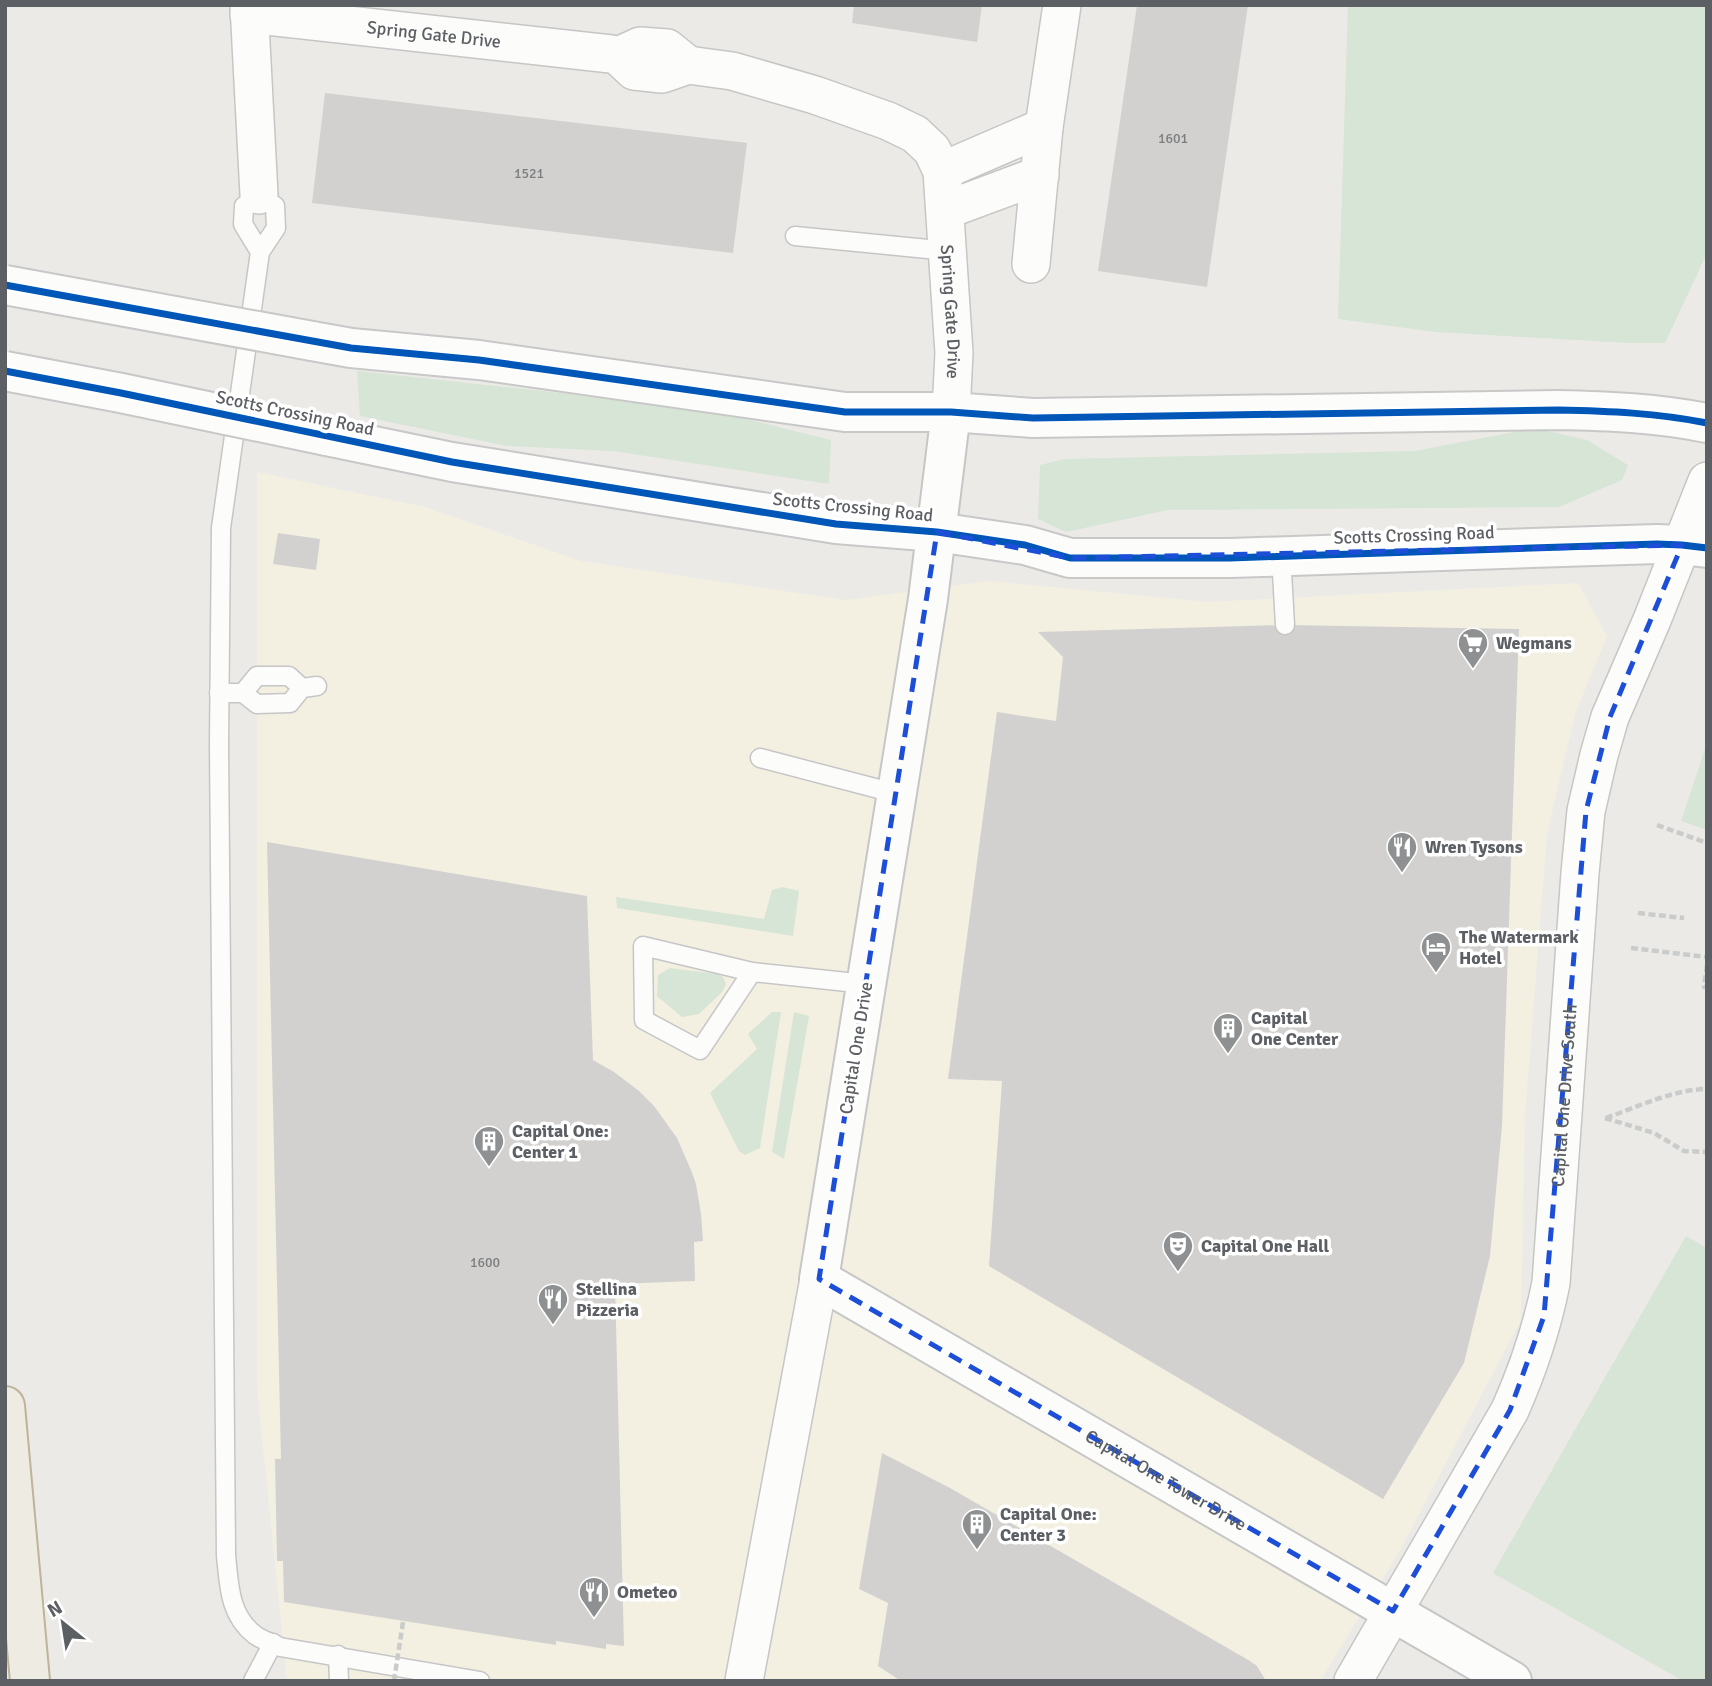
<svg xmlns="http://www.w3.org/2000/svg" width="1712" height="1686" font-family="Signika,sans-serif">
	<rect width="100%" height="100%" fill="#ebeae7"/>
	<polygon fill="#f3f0e2" points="257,472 425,507 581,561 846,600 989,581 1207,602 1578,583 1607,636 1575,714 1547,834 1525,1117 1521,1320 1398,1554 1320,1681 287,1681 257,1388"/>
	<g fill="#d6e5d5">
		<polygon points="1348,5 1707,5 1707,253 1665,343 1629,343 1436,332 1338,319"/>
		<polygon points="357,371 552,392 725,414 831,440 829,484 613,451 507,446 360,416"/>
		<polygon points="1535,428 1587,440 1628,465 1622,480 1559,507 1168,510 1066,532 1038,519 1040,465 1065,459 1415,451"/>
		<polygon points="1707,743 1707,830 1681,821"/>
		<polygon points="783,887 799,891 793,936 617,908 616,897 764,919 772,890"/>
		<polygon points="670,968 717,974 723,977 726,984 722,992 699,1014 682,1017 657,996 658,975"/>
		<polygon points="772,1012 781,1012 760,1148 745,1155 739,1151 710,1093 757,1049 748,1034"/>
		<polygon points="794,1012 809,1016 784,1159 772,1152"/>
		<polygon points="1686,1236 1707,1248 1707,1681 1683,1681 1493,1573"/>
	</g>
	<g fill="#d2d1cf">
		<polygon points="854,5 982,5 977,42 852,23"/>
		<polygon points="1137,5 1248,5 1207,287 1098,271"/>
		<polygon points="325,93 747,143 733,253 312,203"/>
		<polygon points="278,533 320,539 316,570 273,564"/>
		<polygon points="1285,625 1519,629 1502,1126 1490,1256 1464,1363 1383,1499 989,1266 1002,1081 948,1079 997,712 1056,721 1063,657 1038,632"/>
		<polygon points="267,842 587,896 593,1060 614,1072 639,1091 654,1106 677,1138 691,1170 696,1184 701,1214 703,1241 694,1242 695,1281 615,1284 624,1646 606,1644 606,1649 556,1641 556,1645 284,1602 283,1561 277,1561 275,1459 281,1459"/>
		<polygon points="882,1453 950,1488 1250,1661 1257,1666 1266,1681 901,1681 878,1666 888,1603 859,1589"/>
	</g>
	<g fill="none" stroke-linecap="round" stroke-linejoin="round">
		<g stroke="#c6c6c6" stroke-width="21">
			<g id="service">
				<polyline points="795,236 948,251"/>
				<path d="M260,252L243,224L244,206L259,195L275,206L276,228L260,252L221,528L219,745L226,1555C229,1585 229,1615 255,1635C262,1640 272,1643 280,1647L480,1681"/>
				<polyline points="1281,555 1285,625"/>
				<polyline points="219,693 243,693 257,704 290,703 302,688 317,686"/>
				<polyline points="243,693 257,676 289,676 302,688"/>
				<polyline points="760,758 898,794"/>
				<polyline points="752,972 700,1050 644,1020 643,946 752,972 866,984"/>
				<polyline points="338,1655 339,1681"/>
				<polyline points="253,1681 273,1643"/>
			</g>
		</g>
		<g stroke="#c6c6c6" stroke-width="40">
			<g id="minor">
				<polyline points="249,5 259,195"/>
				<path id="s1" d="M249,14L611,54L618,56L634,71L662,74L688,65L732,71L815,95L888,121L915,134L932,150L942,171L954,353L951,412"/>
				<polyline points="618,56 640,46 667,48 688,65"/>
				<polyline points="942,171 1044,127"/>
				<polyline points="946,210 1040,175"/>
				<polyline points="1031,264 1044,127 1062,5"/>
				<polyline points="744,1681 819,1279"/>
				<path id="s2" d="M1353,1681L1510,1410C1529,1367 1542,1328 1551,1283L1580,873L1586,811L1599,755L1610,717L1652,620L1707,481"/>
			</g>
		</g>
		<g stroke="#c6c6c6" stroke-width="42">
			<g id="tertiary">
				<path id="s3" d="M951,412L928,599L819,1279L1512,1681"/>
			</g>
		</g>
		<g stroke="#c8c8c8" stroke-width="42">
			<g id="secondary">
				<path d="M312,341L351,348L479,360L845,412H951L1033,418L1558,410C1608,411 1657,413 1707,423"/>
				<polyline points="326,436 452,462 836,524 937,532 1025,545 1070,558 1230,558 1657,544 1682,545 1707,548"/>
			</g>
		</g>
		<g stroke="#beb498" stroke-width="42">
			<polyline id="motorway" points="5,1406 30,1681"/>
		</g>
		<g stroke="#c9ccca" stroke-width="4.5" stroke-dasharray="7 3.5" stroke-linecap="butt">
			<polyline points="1657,825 1707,843"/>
			<polyline points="1638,913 1684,918"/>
			<polyline points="1631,948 1707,957"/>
			<polyline points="1707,965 1704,987 1707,987"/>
			<polyline points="1605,1118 1654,1133 1684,1151 1707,1152"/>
			<path d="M1606,1118C1637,1107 1675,1089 1707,1089"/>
		</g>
		<use href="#service" stroke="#fcfcfb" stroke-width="18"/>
		<use href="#minor" stroke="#fcfcfb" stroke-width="37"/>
		<use href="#tertiary" stroke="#fcfcfb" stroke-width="38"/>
		<use href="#secondary" stroke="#fcfcfb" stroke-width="38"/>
		<use href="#motorway" stroke="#eeebe2" stroke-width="38"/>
		<g stroke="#c8c8c8" stroke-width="42" stroke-linecap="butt">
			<g id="secondary-bridge">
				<polyline points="5,285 312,341"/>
				<polyline points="5,371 121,393 326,436"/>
			</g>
		</g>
		<polyline stroke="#c9ccca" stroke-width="4.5" stroke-dasharray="7 3.5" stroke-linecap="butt" points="394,1681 403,1622"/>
		<use href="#secondary-bridge" stroke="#fcfcfb" stroke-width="38"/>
		<g stroke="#fff" stroke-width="11">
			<g id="cycleway">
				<path d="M5,285L351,348L479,360L845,412H951L1033,418L1558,410C1608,411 1657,413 1707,423"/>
				<polyline points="5,371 121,393 452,462 836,524 937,532 1025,545 1070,558 1230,558 1657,544 1682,545 1707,548"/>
			</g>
		</g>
		<use href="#cycleway" stroke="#0057b8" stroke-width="7"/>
	</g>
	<path fill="none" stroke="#1d4ed8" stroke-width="5" stroke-dasharray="14 9" stroke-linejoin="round" d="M937,532L1070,558L1682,545L1610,717L1586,811L1544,1316L1510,1410L1393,1611L819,1279Z"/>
	<defs>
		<g id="supermarket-pin" transform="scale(1.575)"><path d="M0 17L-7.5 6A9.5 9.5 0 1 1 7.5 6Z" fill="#8e9091" stroke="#fff"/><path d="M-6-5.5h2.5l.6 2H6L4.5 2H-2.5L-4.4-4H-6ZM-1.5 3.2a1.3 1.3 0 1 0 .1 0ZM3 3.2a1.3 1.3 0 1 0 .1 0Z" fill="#fff"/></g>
		<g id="restaurant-pin" transform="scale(1.575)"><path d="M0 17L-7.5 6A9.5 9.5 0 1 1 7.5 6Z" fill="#8e9091" stroke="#fff"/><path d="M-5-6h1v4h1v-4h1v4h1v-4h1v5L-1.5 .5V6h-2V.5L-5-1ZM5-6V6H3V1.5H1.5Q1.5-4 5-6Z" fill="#fff"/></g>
		<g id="hotel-pin" transform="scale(1.575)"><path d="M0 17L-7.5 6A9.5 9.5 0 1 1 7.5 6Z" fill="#8e9091" stroke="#fff"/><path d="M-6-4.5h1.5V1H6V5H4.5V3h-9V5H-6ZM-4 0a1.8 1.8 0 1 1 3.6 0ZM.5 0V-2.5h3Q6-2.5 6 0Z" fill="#fff"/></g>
		<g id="building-pin" transform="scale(1.575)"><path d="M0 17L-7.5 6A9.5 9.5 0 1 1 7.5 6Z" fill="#8e9091" stroke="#fff"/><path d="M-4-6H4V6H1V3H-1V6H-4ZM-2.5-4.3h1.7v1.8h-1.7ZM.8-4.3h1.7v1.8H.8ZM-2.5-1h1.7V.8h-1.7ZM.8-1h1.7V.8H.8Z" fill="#fff"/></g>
		<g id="theatre-pin" transform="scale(1.575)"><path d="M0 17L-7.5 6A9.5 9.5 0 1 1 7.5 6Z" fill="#8e9091" stroke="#fff"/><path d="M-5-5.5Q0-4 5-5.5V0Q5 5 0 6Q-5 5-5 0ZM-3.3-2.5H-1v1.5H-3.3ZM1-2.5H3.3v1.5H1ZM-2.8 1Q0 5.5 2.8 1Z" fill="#fff"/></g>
	</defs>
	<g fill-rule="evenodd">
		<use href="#supermarket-pin" x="1473" y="643"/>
		<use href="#restaurant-pin" x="1402" y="847"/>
		<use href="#hotel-pin" x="1436" y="947"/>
		<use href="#building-pin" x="1228" y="1028"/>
		<use href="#building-pin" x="489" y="1141"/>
		<use href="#theatre-pin" x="1178" y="1246"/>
		<use href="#restaurant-pin" x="553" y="1299"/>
		<use href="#building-pin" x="977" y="1524"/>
		<use href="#restaurant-pin" x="594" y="1592"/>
	</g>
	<g text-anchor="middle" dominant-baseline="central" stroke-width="7" stroke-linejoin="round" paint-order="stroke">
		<g font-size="14" fill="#7b7d7f">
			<text x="1173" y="138">1601</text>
			<text x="529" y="173">1521</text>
			<text x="485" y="1262">1600</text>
		</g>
		<g font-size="18" fill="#5c5f63" stroke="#fff">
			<text stroke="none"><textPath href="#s1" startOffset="186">Spring Gate Drive</textPath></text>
			<text stroke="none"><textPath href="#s1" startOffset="875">Spring Gate Drive</textPath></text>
			<text transform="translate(295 413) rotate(12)">Scotts Crossing Road</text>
			<text transform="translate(853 507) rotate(6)">Scotts Crossing Road</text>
			<text transform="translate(1414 535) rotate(-2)">Scotts Crossing Road</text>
			<text transform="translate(856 1048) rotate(-81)">Capital One Drive</text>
			<text stroke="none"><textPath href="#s2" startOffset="635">Capital One Drive South</textPath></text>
			<text stroke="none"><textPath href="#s3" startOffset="1278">Capital One Tower Drive</textPath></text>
		</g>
		<g font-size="18" font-weight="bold" fill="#5c5f63" stroke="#fff" text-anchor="start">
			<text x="1496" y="643">Wegmans</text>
			<text x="1425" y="847">Wren Tysons</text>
			<text x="1459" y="937">The Watermark<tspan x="1459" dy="21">Hotel</tspan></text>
			<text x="1251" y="1018">Capital<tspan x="1251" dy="21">One Center</tspan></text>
			<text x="512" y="1131">Capital One:<tspan x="512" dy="21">Center 1</tspan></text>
			<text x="1201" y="1246">Capital One Hall</text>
			<text x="576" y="1289">Stellina<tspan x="576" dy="21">Pizzeria</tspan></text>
			<text x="1000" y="1514">Capital One:<tspan x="1000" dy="21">Center 3</tspan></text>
			<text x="617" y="1592">Ometeo</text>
		</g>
	</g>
	<rect width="1712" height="1686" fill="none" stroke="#5c5f63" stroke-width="14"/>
	<g transform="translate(63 1623) rotate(330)" stroke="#ffffff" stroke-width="5" paint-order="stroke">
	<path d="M0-5L12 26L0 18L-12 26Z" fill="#5c5f63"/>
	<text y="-10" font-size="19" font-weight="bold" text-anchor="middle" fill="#5c5f63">N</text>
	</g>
</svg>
